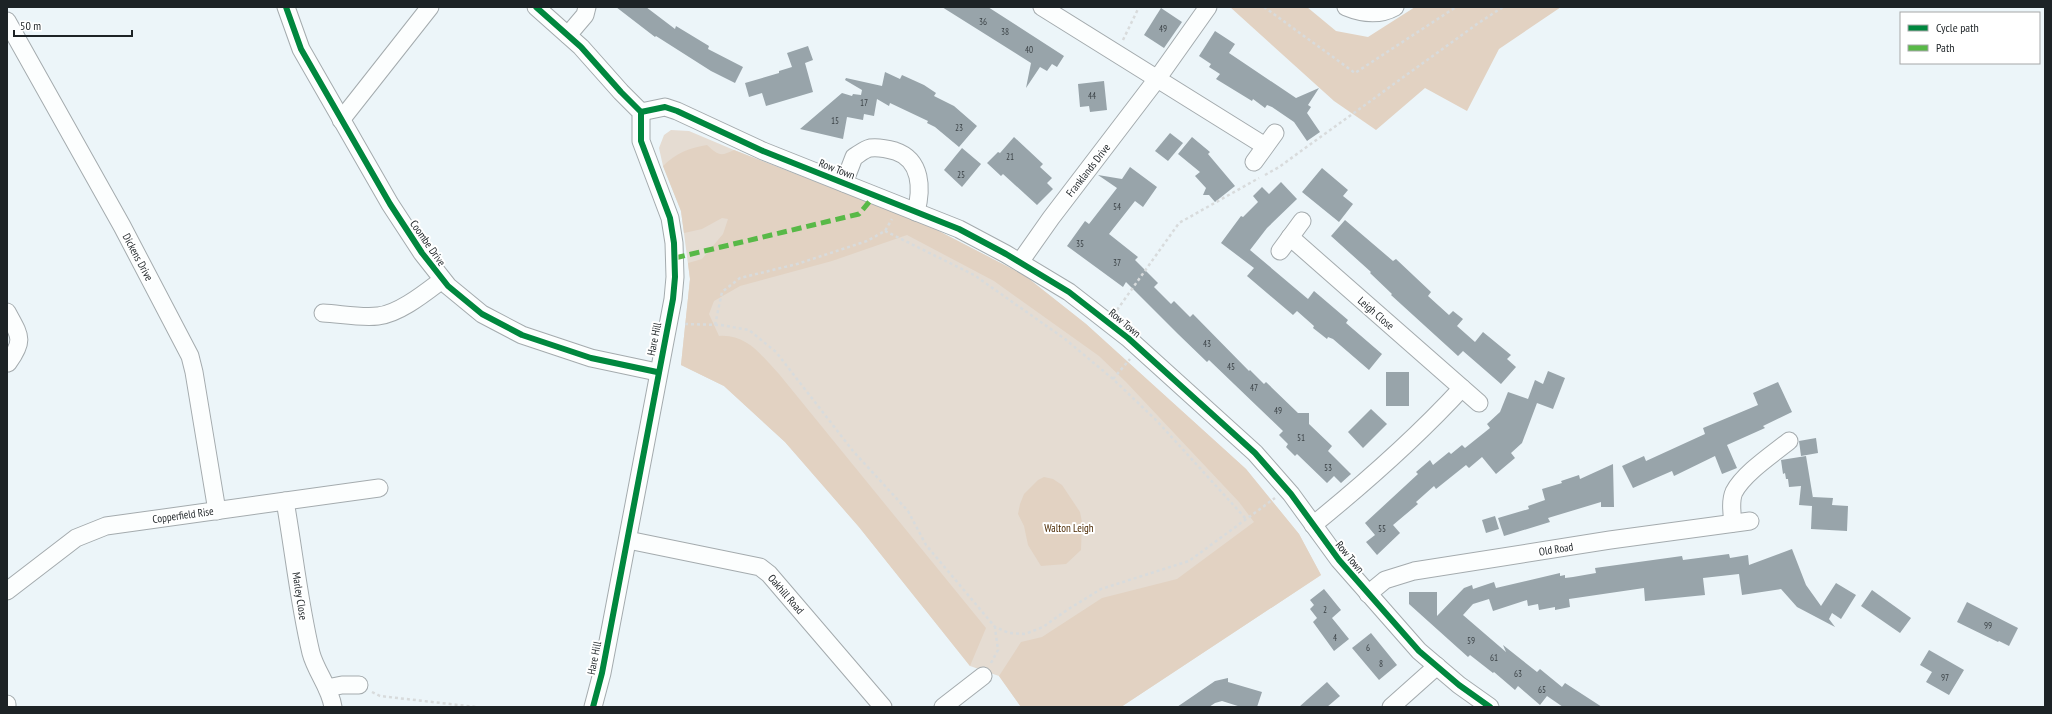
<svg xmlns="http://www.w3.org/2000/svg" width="2052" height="714" font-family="'PT Sans Narrow',sans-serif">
	<rect width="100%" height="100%" fill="#ecf5f9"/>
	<polygon fill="#e5dcd2" points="671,130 689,131 734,150 927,225 1024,275 1086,324 1246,469 1299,534 1321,575 1121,707 1021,707 999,676 970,666 859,527 785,442 724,386 681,365 690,279 681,211 663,166 659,148 664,135"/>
	<g fill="#e2d2c2">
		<polygon points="1230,7 1307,7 1336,31 1368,37 1415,7 1561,7 1499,49 1467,111 1425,88 1376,130 1334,101"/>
		<path d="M707,145C718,155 720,157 734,150L927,225L1024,275L1086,324L1246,469L1299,534L1321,575L1121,707H1021L999,676L1021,642L1042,637L1102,598L1177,579L1254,522L1239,502L1126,382L1099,356L994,281L907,235L832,261L740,286L714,301L709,314L719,336C747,334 761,355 779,374L986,628L970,666L859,527L785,442L724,386L681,365L690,279L688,263L702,259L723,234L728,219L722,218L702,229L684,233L681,211L663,166C676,153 689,148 707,145Z"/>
		<polygon points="1044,477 1053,479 1062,485 1080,512 1082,522 1081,550 1066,564 1041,566 1028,545 1024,526 1018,514 1020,504 1024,494 1038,480"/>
	</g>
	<g fill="#98a4aa">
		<polygon points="616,7 646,7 675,29 676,26 709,46 708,49 743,67 735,83 711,71 656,36 655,37"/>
		<polygon points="942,7 988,7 1064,56 1057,67 1052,64 1047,71 1040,67 1026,88 1031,63"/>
		<polygon points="1161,8 1182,22 1164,48 1144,35"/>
		<polygon points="1215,31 1235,44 1229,53 1296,98 1319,88 1308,105 1311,107 1307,113 1320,132 1307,141 1294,122 1272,107 1267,105 1265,108 1253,99 1252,101 1216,79 1220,74 1209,67 1211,64 1199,56"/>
		<polygon points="808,46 813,60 805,63 813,92 766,106 762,93 749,97 745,83 779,73 779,71 792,67 787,53"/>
		<polygon points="885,72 900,79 902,75 924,85 936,93 934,96 954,106 977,126 959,147 935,127 927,123 928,121 890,103 889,106 877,99 874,116 864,114 863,120 847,117 843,139 800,129 842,93 852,96 853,94 861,95 862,90 845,80 846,78 882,86"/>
		<polygon points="1104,81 1107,110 1090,112 1089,106 1080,107 1078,84"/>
		<polygon points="1170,133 1183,143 1168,161 1155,151"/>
		<polygon points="1014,137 1043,164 1040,167 1052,178 1047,183 1053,189 1037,205 1003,174 1001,176 987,163 998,152 1000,153"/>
		<polygon points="1192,137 1210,152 1208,154 1235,186 1215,202 1209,195 1203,195 1206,188 1195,176 1200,172 1178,154"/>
		<polygon points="962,148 981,164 962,187 944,170"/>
		<polygon points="1130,167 1157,187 1143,207 1135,201 1109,234 1138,257 1135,260 1158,283 1154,287 1171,304 1174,301 1190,317 1193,314 1249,371 1250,370 1264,384 1266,382 1298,413 1309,413 1309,424 1332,446 1328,451 1351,474 1341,483 1334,476 1327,483 1297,454 1295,456 1286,447 1288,444 1279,435 1283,431 1209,360 1207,362 1178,334 1126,282 1123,287 1067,246 1085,221 1089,224 1117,188 1098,175 1122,179"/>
		<polygon points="1322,168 1348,190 1343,196 1353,204 1339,222 1302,192"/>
		<polygon points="1281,182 1297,199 1267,228 1250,250 1308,299 1314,291 1348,320 1346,323 1382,354 1369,370 1333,339 1328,337 1327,339 1313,328 1314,326 1297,311 1293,315 1247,276 1254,268 1221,243 1241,216 1243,217 1258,202 1253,196 1262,187 1269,194"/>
		<polygon points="1345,220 1393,261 1396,259 1431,292 1428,296 1449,315 1453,311 1463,319 1457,326 1475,342 1483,332 1511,355 1507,359 1516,367 1501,384 1463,351 1458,356 1391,295 1392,294 1370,273 1371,272 1331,236"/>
		<polygon points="1548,371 1565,378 1553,409 1537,403 1522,443 1511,453 1515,458 1496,474 1482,457 1469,468 1466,465 1436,489 1434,486 1416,502 1418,504 1393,525 1400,533 1377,555 1366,542 1375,535 1365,523 1418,474 1416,472 1430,460 1433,465 1449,452 1451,454 1462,445 1465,448 1490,428 1487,424 1500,412 1508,392 1528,399 1535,380 1543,384"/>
		<rect x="1386" y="372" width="23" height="34"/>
		<polygon points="1778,382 1792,412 1763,426 1765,428 1727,445 1737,468 1722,474 1715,456 1674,476 1672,471 1633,488 1622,466 1644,456 1646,461 1705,434 1703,428 1758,405 1753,393"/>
		<polygon points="1371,409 1387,424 1363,448 1348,432"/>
		<polygon points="1816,438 1818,453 1801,456 1799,441"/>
		<polygon points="1806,456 1813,498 1813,497 1833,498 1832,505 1848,506 1847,531 1811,529 1812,506 1799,505 1801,486 1789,487 1788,479 1786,479 1785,473 1783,474 1781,460"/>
		<polygon points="1613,464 1614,507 1601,507 1601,502 1548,518 1550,522 1504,536 1498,518 1529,509 1528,506 1545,500 1542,489 1562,483 1561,481 1579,475 1580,479"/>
		<polygon points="1495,516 1499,529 1486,533 1482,520"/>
		<polygon points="1792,549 1806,585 1821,606 1836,583 1856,595 1841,619 1832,613 1829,619 1835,627 1797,607 1781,589 1742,595 1739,574 1703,578 1705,595 1645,601 1644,588 1569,599 1570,607 1555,610 1555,607 1539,610 1538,604 1528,606 1527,600 1493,611 1489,599 1473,604 1463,615 1506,652 1503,645 1537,672 1540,669 1562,687 1565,683 1602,707 1563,707 1547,696 1540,705 1518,686 1515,690 1494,672 1493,673 1470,655 1468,657 1409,604 1409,592 1437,592 1437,616 1464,588 1472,585 1473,589 1494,582 1496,588 1560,573 1560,576 1565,575 1565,578 1573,577 1596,573 1595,568 1682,556 1683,560 1729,554 1730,558 1748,555 1749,565"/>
		<polygon points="1324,589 1341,610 1332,618 1349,639 1334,651 1313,622 1317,618 1310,609 1314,605 1310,600"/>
		<polygon points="1872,590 1911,618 1900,633 1861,606"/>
		<polygon points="1967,602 2018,628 2009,646 1999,641 1998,642 1957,622"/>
		<polygon points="1371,633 1397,665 1379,680 1352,648"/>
		<polygon points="1929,650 1964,670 1949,695 1926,682 1932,672 1920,665"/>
		<polygon points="1228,678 1228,682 1262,692 1257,707 1241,707 1222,701 1215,703 1209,707 1177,707 1215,681"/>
		<polygon points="1327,682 1340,696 1327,707 1299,707"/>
	</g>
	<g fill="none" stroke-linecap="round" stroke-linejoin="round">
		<g stroke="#a4abae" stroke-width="19">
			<g id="minor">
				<polyline points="286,7 301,49 390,204 422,253 448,286 482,314 522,335 591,358 657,372"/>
				<polyline points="536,7 581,47 621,92 641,112 641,141 670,218 674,243 675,277 673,299 602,673 593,707"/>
				<polyline points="1042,7 1265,146"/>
				<path d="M1346,7C1363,14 1379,16 1395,7"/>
				<polyline points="7,21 122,226 190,356 194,372 217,511"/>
				<polyline points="568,35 585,15 587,7"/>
				<polyline points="641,112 665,107 677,111 763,151 959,229 1006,254 1069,292 1128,338 1255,453 1291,494 1339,560 1419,651 1459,685 1490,707"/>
				<polyline points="341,120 430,7"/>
				<polyline points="1254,162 1275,133"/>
				<path d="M844,183L854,157C859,154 865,149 870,148C878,147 888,149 895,151C922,160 922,189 916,212"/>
				<polyline points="1290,237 1479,403"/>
				<polyline points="1280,251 1302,221"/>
				<polyline points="1020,262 1051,218 1157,79 1208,7"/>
				<path d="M7,312C20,336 25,340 8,363"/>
				<path d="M323,313C341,314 361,318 378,316C399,314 426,292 442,280"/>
				<path d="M285,501C294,552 299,603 311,653C316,672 330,687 333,707"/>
				<path d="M1733,523C1732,514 1730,501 1734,492C1744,473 1773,454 1789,441"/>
				<path d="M1313,525C1366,482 1416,438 1462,388"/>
				<polyline points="628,540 760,567 769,574 883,707"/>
				<polyline points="7,591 76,538 106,526 379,488"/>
				<polyline points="1368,594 1385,580 1414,571 1610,540 1750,521"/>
				<polyline points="327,688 342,685 359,685"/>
				<polyline points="7,704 7,707"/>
				<polyline points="943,707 983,676"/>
				<polyline points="1391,707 1437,666"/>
			</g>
		</g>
		<g stroke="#d8dbdc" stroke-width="2.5" stroke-dasharray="3 3" stroke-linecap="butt">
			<polyline points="1264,7 1355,73 1456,7"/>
			<polyline points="1123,40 1139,7"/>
			<polyline points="1265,175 1279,167 1477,24 1503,7"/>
			<polyline points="885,231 974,275 1065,339 1113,379 1157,421 1247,520"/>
			<polyline points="1117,310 1179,223 1259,178"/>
			<polyline points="685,324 721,325 749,330 776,352 853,451 908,511 926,545 995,627 1009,633 1025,634 1043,627 1067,610 1101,589 1189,561 1275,498"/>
			<polyline points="715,325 722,292 740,278 797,264 867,241 885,231 892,219"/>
			<polyline points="1113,379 1130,359"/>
			<polyline points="991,663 998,650 995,628"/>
			<polyline points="372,692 380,696 476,707"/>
		</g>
		<use href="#minor" stroke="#fcfefe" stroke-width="17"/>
		<polyline stroke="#58b947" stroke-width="5" stroke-dasharray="10 5" stroke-linecap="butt" points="675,258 859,214 875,195"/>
		<g stroke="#fff" stroke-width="8">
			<g id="cycleway">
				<polyline points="286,7 301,49 390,204 422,253 448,286 482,314 522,335 591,358 657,372"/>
				<polyline points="536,7 581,47 621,92 641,112 641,141 670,218 674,243 675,277 673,299 602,673 593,707"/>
				<polyline points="641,112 665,107 677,111 763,151 959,229 1006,254 1069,292 1128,338 1255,453 1291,494 1339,560 1419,651 1459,685 1490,707"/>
			</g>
		</g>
		<use href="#cycleway" stroke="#00873e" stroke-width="6"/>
	</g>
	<g text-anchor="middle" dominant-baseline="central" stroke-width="4" stroke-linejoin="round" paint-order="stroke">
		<g font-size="9" fill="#3c4347">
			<text x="983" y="21">36</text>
			<text x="1163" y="28">49</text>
			<text x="1005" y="31">38</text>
			<text x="1029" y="49">40</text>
			<text x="1092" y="95">44</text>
			<text x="864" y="102">17</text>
			<text x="835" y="120">15</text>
			<text x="959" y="127">23</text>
			<text x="1010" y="156">21</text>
			<text x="961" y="174">25</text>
			<text x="1117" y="206">54</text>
			<text x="1080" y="243">35</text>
			<text x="1117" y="262">37</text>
			<text x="1207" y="343">43</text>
			<text x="1231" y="366">45</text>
			<text x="1254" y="387">47</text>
			<text x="1278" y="410">49</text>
			<text x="1301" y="437">51</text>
			<text x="1328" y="467">53</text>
			<text x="1382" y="528">55</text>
			<text x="1325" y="609">2</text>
			<text x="1988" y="625">99</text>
			<text x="1335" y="637">4</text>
			<text x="1471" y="640">59</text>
			<text x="1368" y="647">6</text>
			<text x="1494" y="657">61</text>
			<text x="1381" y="663">8</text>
			<text x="1518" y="673">63</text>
			<text x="1945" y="677">97</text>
			<text x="1542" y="689">65</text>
		</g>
		<g font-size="11" fill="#1d2326" stroke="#fff">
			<text transform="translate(837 169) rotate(21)">Row Town</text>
			<text transform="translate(1088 170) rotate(-52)">Franklands Drive</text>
			<text transform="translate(428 243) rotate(55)">Coombe Drive</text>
			<text transform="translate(138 257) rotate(62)">Dickens Drive</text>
			<text transform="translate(1376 313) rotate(41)">Leigh Close</text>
			<text transform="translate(1125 323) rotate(40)">Row Town</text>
			<text transform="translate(654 339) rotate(-78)">Hare Hill</text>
			<text transform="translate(183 515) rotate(-8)">Copperfield Rise</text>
			<text transform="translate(1556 549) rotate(-9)">Old Road</text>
			<text transform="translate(1350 557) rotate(51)">Row Town</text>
			<text transform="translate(786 594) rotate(49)">Oakhill Road</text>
			<text transform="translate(300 596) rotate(81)">Marley Close</text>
			<text transform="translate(594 658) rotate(-79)">Hare Hill</text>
		</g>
		<g font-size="11" fill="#4d2a02" stroke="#fff">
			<text x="1069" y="528">Walton Leigh</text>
		</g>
	</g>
	<rect width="2052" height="714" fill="none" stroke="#1d2326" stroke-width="16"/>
	<rect x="1900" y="12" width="140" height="52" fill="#ffffff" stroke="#a5a7a8"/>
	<rect x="1908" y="25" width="20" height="6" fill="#00873e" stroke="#a5a7a8"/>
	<text x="1936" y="32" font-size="12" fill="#1d2326">Cycle path</text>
	<rect x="1908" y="45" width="20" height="6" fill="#58b947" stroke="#a5a7a8"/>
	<text x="1936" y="52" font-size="12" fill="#1d2326">Path</text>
	<path d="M14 30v6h118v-6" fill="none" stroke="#1d2326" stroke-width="2"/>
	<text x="20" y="30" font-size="12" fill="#1d2326" stroke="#ffffff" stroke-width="3" paint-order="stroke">50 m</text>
</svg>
